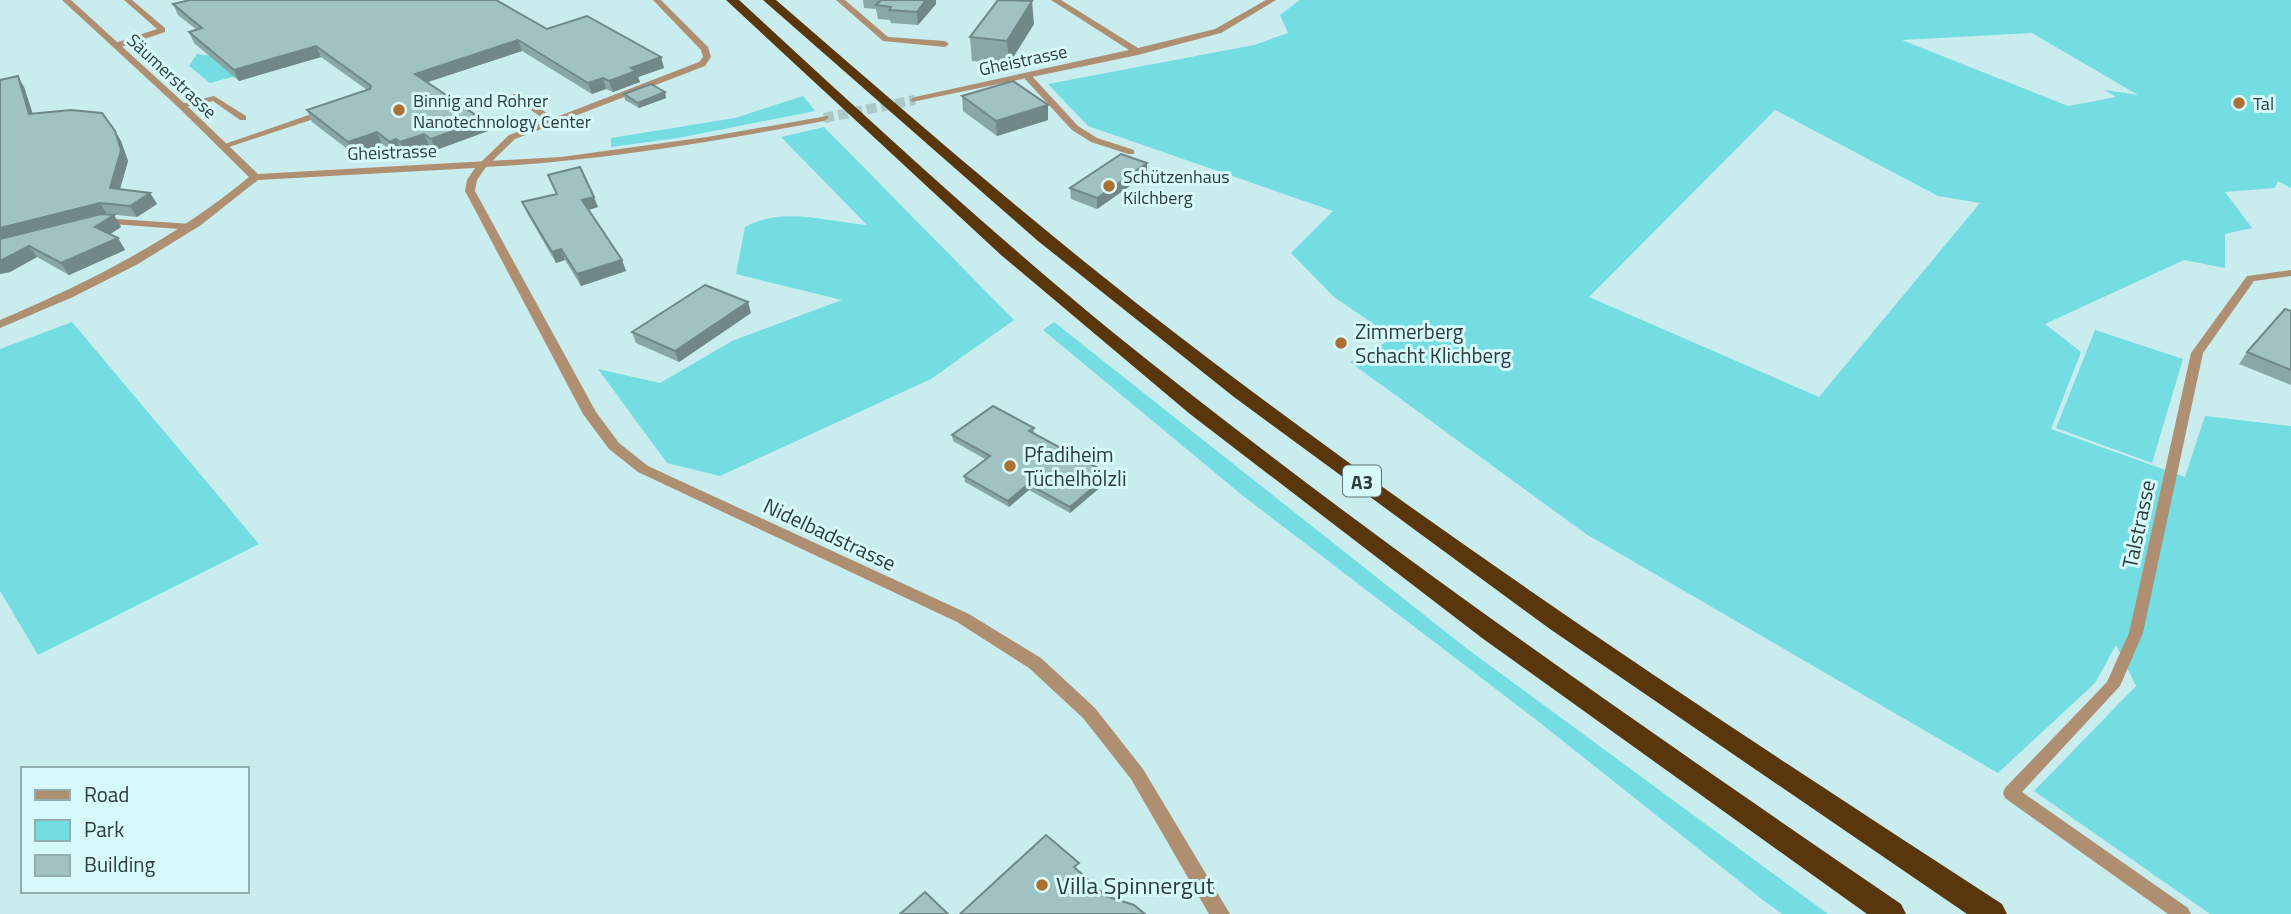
<svg xmlns="http://www.w3.org/2000/svg" width="2291" height="914" font-family="'Titillium Web',sans-serif">
	<rect width="100%" height="100%" fill="#c9ecee"/>
	<g fill="#73dde2" fill-rule="evenodd">
		<path d="M1300,0H2291V188L2278,181L2275,188L2225,192L2252,228L2225,234V268L2184,260L2045,324L2081,352L2051,429L2185,477L2205,416L2291,426V914H2210L2034,791L2136,686L2116,645L2095,683L1998,773L1586,534L1350,362L1394,338L1334,297L1291,253L1333,211L1088,126L1048,84L1254,45L1288,33L1280,15ZM2032,33L2138,95L2105,90L2116,97L2068,106L1902,40ZM1775,110L1938,196L1980,203L1819,397L1589,297Z"/>
		<polygon points="197,54 228,58 250,72 210,83 189,66"/>
		<polygon points="803,96 815,111 678,138 611,147 611,138 735,118"/>
		<path d="M824,127L1014,320L931,379L720,476L667,463L598,369L660,383L732,341L842,300L736,274L745,227C784,206 826,222 867,225L781,137Z"/>
		<polygon points="72,322 259,544 38,655 0,591 0,349"/>
		<polygon points="1054,322 1466,648 1828,914 1782,914 1763,900 1539,722 1242,495 1043,330"/>
		<polygon points="2095,330 2183,359 2152,463 2056,428"/>
	</g>
	<g fill="none" stroke-linecap="round" stroke-linejoin="round">
		<polyline stroke="#aac9ca" stroke-width="10" stroke-dasharray="10 4.5" stroke-linecap="butt" points="824,118 915,100"/>
		<g fill="#af8f72" fill-rule="evenodd">
			<polygon points="124,0 132,0 165,28 165,32 121,47 115,47 115,43 157,29"/>
			<polygon points="653,0 661,0 708,47 711,57 705,66 515,139 485,168 479,168 479,164 509,135 547,121 513,98 513,94 519,94 554,118 699,62 703,57 701,50"/>
			<polygon points="1025,75 1031,75 1078,126 1097,138 1134,150 1134,154 1128,154 1091,142 1072,130 1025,79"/>
			<polygon points="214,96 246,116 246,120 240,120 213,101 181,108 177,105"/>
			<polygon points="326,109 330,112 329,114 226,148 219,146"/>
			<polygon points="102,218 192,224 197,227 192,230 99,223 97,221"/>
			<polygon points="2291,270 2291,276 2254,281 2203,353 2143,633 2120,686 2022,792 2188,908 2191,914 2168,914 2005,798 2003,793 2005,788 2107,682 2129,633 2191,353 2247,276"/>
		</g>
		<g fill="#af8f72" fill-rule="evenodd">
			<path d="M62,0H71L184,103L258,174L561,157L707,137L827,116L829,118L824,121C712,142 600,161 486,167L477,180L475,191L596,412L619,443L648,466L969,614L1041,658L1095,708L1143,769L1230,914H1209L1131,779L1083,718L1029,668L957,622L638,472L609,449L583,414L465,191L467,180L475,168L258,180L201,225L138,264L73,297L0,328V320C90,282 174,239 249,177L178,107Z"/>
			<polygon points="836,0 845,0 888,37 945,41 949,44 945,47 883,41"/>
			<polygon points="1051,0 1061,0 1138,48 1215,29 1266,0 1276,0 1221,33 1138,55 912,102 910,100 915,97 1129,50"/>
		</g>
		<g fill="#5a360d" fill-rule="evenodd">
			<path d="M726,0H739C861,112 982,225 1110,330C1364,535 1632,720 1901,904L1906,914H1867L1482,638L1190,414L1001,255Z"/>
			<path d="M763,0H776C896,104 1015,208 1140,306C1416,521 1709,714 2002,904L2007,914H1967L1550,629L1234,397L1038,241Z"/>
		</g>
	</g>
	<g fill="#8aa7a8">
		<polygon points="863,0 936,0 936,4 918,25 891,23 890,20 878,19 876,9 864,8"/>
		<polygon points="173,4 547,29 661,57 664,68 638,77 640,82 613,92 606,89 592,94 522,51 427,82 483,120 488,131 436,150 429,145 405,154 401,151 395,153 382,144 354,154 312,122 307,110 367,90 321,57 239,81 194,43 189,32 197,30 178,15"/>
		<polygon points="1034,24 1009,64 972,61 970,37"/>
		<polygon points="0,80 24,87 33,114 121,141 128,161 120,189 150,193 157,204 137,217 107,214 114,215 121,227 110,234 118,238 125,250 69,275 37,257 10,272 0,274"/>
		<polygon points="665,92 666,98 639,108 625,100 624,94"/>
		<polygon points="962,96 1048,105 1048,120 997,136 963,111"/>
		<polygon points="1147,174 1097,209 1071,199 1070,188"/>
		<polygon points="548,175 598,207 588,210 622,260 626,271 581,286 565,260 556,263 527,213 522,202 556,194"/>
		<polygon points="2291,311 2291,385 2239,364 2247,352"/>
		<polygon points="751,313 679,362 636,343 632,332"/>
		<polygon points="1034,428 1034,434 1109,474 1109,480 1070,513 1029,490 1009,507 965,482 964,476 985,459 953,441 952,435"/>
	</g>
	<g fill="#708888">
		<polygon points="927,0 936,0 936,4 918,25 917,12"/>
		<polygon points="1032,1 1034,24 1009,64 1007,41"/>
		<polygon points="518,40 522,51 419,85 415,74"/>
		<polygon points="316,46 321,57 239,81 234,70"/>
		<polygon points="661,57 664,68 638,77 640,82 613,92 609,81 631,68"/>
		<polygon points="18,76 24,87 36,125 29,114"/>
		<polygon points="603,78 606,89 592,94 588,83"/>
		<polygon points="665,92 666,98 639,108 638,103"/>
		<polygon points="1048,105 1048,120 997,136 996,121"/>
		<polygon points="483,120 488,131 436,150 431,139"/>
		<polygon points="115,131 121,141 128,161 117,199 110,188"/>
		<polygon points="377,132 382,144 354,154 348,142"/>
		<polygon points="424,134 429,145 405,154 400,142"/>
		<polygon points="396,139 401,151 395,153 390,142"/>
		<polygon points="1147,163 1147,174 1097,209 1097,198"/>
		<polygon points="150,193 157,204 137,217 130,206"/>
		<polygon points="594,197 598,207 585,211 582,200"/>
		<polygon points="100,203 107,214 0,241 0,228"/>
		<polygon points="114,215 121,227 103,239 95,227"/>
		<polygon points="118,238 125,250 69,275 61,263"/>
		<polygon points="29,246 37,257 10,272 0,274 0,261"/>
		<polygon points="561,249 565,260 556,263 552,252"/>
		<polygon points="622,260 626,271 581,286 577,274"/>
		<polygon points="748,302 751,313 679,362 675,351"/>
		<polygon points="1109,474 1109,480 1070,513 1070,507"/>
		<polygon points="1028,484 1029,490 1009,507 1008,501"/>
	</g>
	<g fill="#a0c2c3" stroke="#708888" stroke-width="2">
		<polygon points="190,0 496,0 547,29 587,16 661,57 631,68 636,71 609,81 603,78 588,83 518,40 415,74 483,120 431,139 424,134 400,142 396,139 390,142 377,132 348,142 307,110 370,89 371,86 316,46 234,70 189,32 202,28 173,4"/>
		<polygon points="881,0 926,0 917,12 889,10 891,7 876,5"/>
		<polygon points="998,0 1032,1 1007,41 970,37"/>
		<polygon points="18,76 29,114 71,110 102,113 115,131 121,150 110,188 150,193 130,206 100,203 0,228 0,80"/>
		<polygon points="1013,81 1048,105 996,121 962,96"/>
		<polygon points="651,84 665,92 638,103 624,94"/>
		<polygon points="1121,154 1147,163 1097,198 1070,188"/>
		<polygon points="580,167 594,197 582,200 622,260 577,274 561,249 552,252 522,202 557,194 548,175"/>
		<polygon points="101,214 114,215 95,227 118,238 61,263 29,246 0,261 0,239"/>
		<polygon points="705,285 748,302 675,351 632,332"/>
		<polygon points="2285,309 2291,311 2291,370 2247,352"/>
		<polygon points="993,406 1034,428 1029,431 1109,474 1070,507 1028,484 1008,501 964,476 990,456 952,435"/>
		<polygon points="1046,835 1079,863 1074,867 1106,896 1134,905 1145,914 960,914"/>
		<polygon points="925,892 948,914 900,914"/>
	</g>
	<g fill="#ac7032" stroke="#d6fafb" stroke-width="2.5">
		<circle cx="2239" cy="103" r="7"/>
		<circle cx="399" cy="110" r="7"/>
		<circle cx="1109" cy="186" r="7"/>
		<circle cx="1341" cy="343" r="7"/>
		<circle cx="1010" cy="466" r="7"/>
		<circle cx="1042" cy="885" r="7"/>
	</g>
	<g text-anchor="middle" dominant-baseline="central" stroke-width="6" stroke-linejoin="round" paint-order="stroke">
		<g font-size="18" fill="#2e3c3c" stroke="#d6fafb">
			<text transform="translate(1023 60) rotate(-12)">Gheistrasse</text>
			<text transform="translate(172 76) rotate(43)">Säumerstrasse</text>
			<text transform="translate(392 152) rotate(-2)">Gheistrasse</text>
		</g>
		<g font-size="18" fill="#2e3c3c" stroke="#d6fafb" text-anchor="start">
			<text x="413" y="100">Binnig and Rohrer<tspan x="413" dy="21">Nanotechnology Center</tspan></text>
			<text x="2253" y="103">Tal</text>
			<text x="1123" y="176">Schützenhaus<tspan x="1123" dy="21">Kilchberg</tspan></text>
		</g>
		<rect fill="#d6fafb" stroke="#607575" stroke-width="2" x="1343" y="465.5" width="38" height="31" rx="5"/>
		<g font-size="19" font-weight="bold" fill="#2e3c3c">
			<text x="1362" y="481">A3</text>
		</g>
		<g font-size="21" fill="#2e3c3c" stroke="#d6fafb" text-anchor="start">
			<text x="1355" y="331">Zimmerberg<tspan x="1355" dy="24">Schacht Klichberg</tspan></text>
			<text x="1024" y="454">Pfadiheim<tspan x="1024" dy="24">Tüchelhölzli</tspan></text>
		</g>
		<g font-size="21" fill="#2e3c3c" stroke="#d6fafb">
			<text transform="translate(2138 524) rotate(-78)">Talstrasse</text>
			<text transform="translate(830 534) rotate(25)">Nidelbadstrasse</text>
		</g>
		<g font-size="24" fill="#2e3c3c" stroke="#d6fafb" text-anchor="start">
			<text x="1056" y="885">Villa Spinnergut</text>
		</g>
	</g>
	<rect x="21" y="767" width="228" height="126" fill="#d6fafb" stroke="#93aeaf" stroke-width="2"/>
	<rect x="35" y="790" width="35" height="10" fill="#af8f72" stroke="#93aeaf" stroke-width="2"/>
	<text x="84" y="802" font-size="21" fill="#2e3c3c">Road</text>
	<rect x="35" y="820" width="35" height="21" fill="#73dde2" stroke="#93aeaf" stroke-width="2"/>
	<text x="84" y="837" font-size="21" fill="#2e3c3c">Park</text>
	<rect x="35" y="855" width="35" height="21" fill="#a0c2c3" stroke="#93aeaf" stroke-width="2"/>
	<text x="84" y="872" font-size="21" fill="#2e3c3c">Building</text>
</svg>
